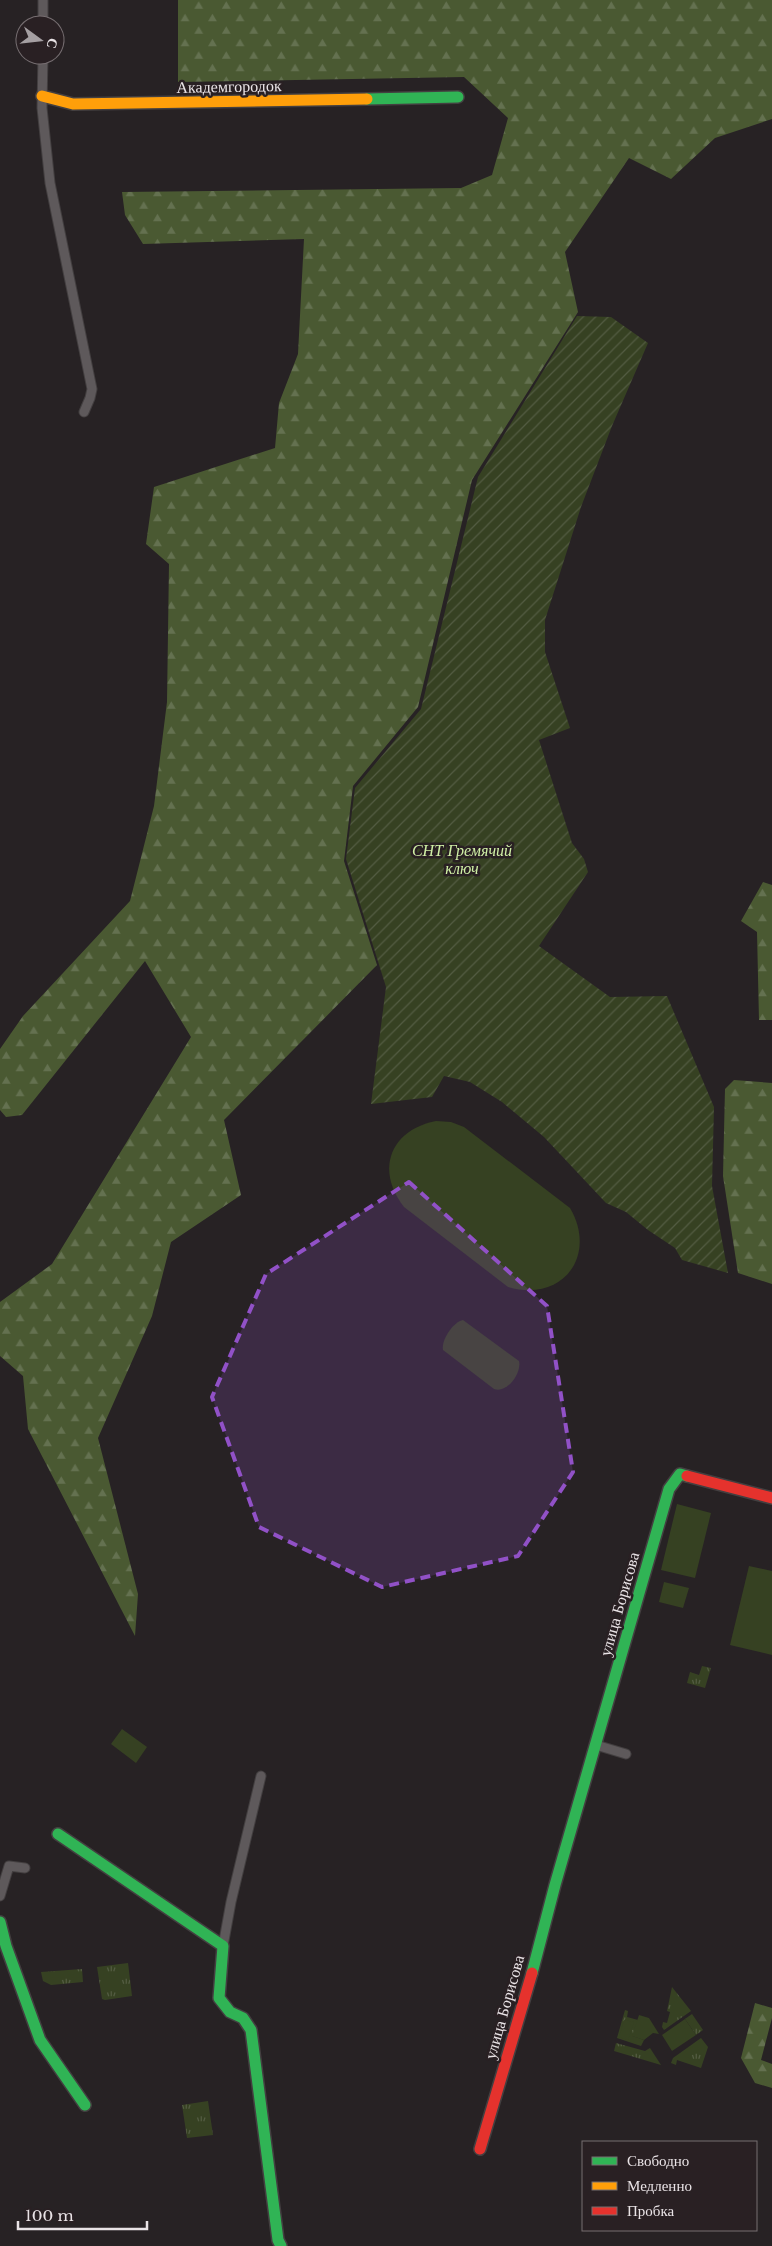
<svg xmlns="http://www.w3.org/2000/svg" width="772" height="2246" font-family="'Libre Baskerville',serif">
	<defs>
		<pattern id="grass-tufts" width="24" height="20" patternUnits="userSpaceOnUse" patternTransform="scale(1.25)"><rect width="24" height="20" fill="#364122"/><path d="M3 7l-1-3M5 7V3M7 7l1-3M15 17l-1-3M17 17v-4M19 17l1-3" fill="none" stroke="#535c42"/></pattern>
		<pattern id="forest-firs" width="22" height="20" patternUnits="userSpaceOnUse" patternTransform="scale(1.25)"><rect width="22" height="20" fill="#4a5932"/><path d="M5 1l3.5 6h-7zM16 11l3.5 6h-7z" fill="#647150"/></pattern>
		<pattern id="garden-furrows" width="10" height="10" patternUnits="userSpaceOnUse" patternTransform="scale(1.25)"><rect width="10" height="10" fill="#364122"/><path d="M-1 1l2-2M0 10L10 0M9 11l2-2" fill="none" stroke="#535c42"/></pattern>
	</defs>
	<rect width="100%" height="100%" fill="#272224"/>
	<g fill="url(#grass-tufts)">
		<polygon points="702,1666 711,1668 705,1688 687,1683 690,1672 699,1675"/>
		<polygon points="128,1963 132,1996 105,2000 102,1999 97,1967"/>
		<polygon points="82,1969 83,1982 51,1985 43,1981 41,1972"/>
		<polygon points="672,1987 691,2011 664,2030 662,2027 663,2022 667,2023 670,2012 667,2011"/>
		<polygon points="625,2010 628,2011 627,2017 638,2020 633,2036 644,2040 641,2046 617,2038"/>
		<polygon points="692,2014 703,2030 696,2035 685,2019"/>
		<polygon points="701,2038 708,2047 701,2068 677,2060 676,2065 671,2063 673,2058"/>
		<polygon points="616,2043 645,2051 650,2048 661,2065 614,2051"/>
		<polygon points="208,2101 213,2135 187,2138 182,2105"/>
	</g>
	<g fill="url(#forest-firs)">
		<polygon points="178,0 772,0 772,119 715,138 671,179 629,158 565,252 578,312 472,480 418,707 353,786 344,861 377,965 224,1120 241,1195 171,1242 152,1316 98,1438 138,1594 135,1636 28,1429 23,1376 0,1356 0,1302 52,1264 191,1037 145,961 22,1115 6,1117 0,1110 0,1049 23,1016 130,901 154,806 167,702 169,564 146,544 154,487 275,448 279,403 298,354 304,239 143,244 125,215 122,192 461,188 492,175 508,118 464,77 178,82"/>
		<polygon points="763,882 772,885 772,1020 759,1020 757,932 741,921"/>
		<polygon points="734,1080 772,1083 772,1284 738,1273 723,1176 725,1089"/>
		<polygon points="755,2003 772,2008 772,2018 761,2060 772,2064 772,2088 755,2083 741,2058"/>
	</g>
	<polygon fill="url(#garden-furrows)" points="577,316 611,317 648,343 612,426 581,507 545,620 545,652 570,728 539,740 572,843 584,859 588,872 539,946 610,997 667,996 714,1107 712,1186 728,1273 682,1260 675,1248 648,1230 626,1212 606,1203 544,1137 502,1102 470,1082 444,1076 432,1097 371,1104 386,987 346,859 355,788 421,709 478,477"/>
	<g fill="#364122">
		<path d="M436,1121L451,1122L464,1127L570,1208C598,1256 562,1303 508,1287L404,1207C375,1170 390,1130 436,1121Z"/>
		<path d="M463,1320L519,1361C522,1373 507,1394 494,1389L443,1350C441,1340 453,1322 463,1320Z"/>
		<polygon points="677,1504 711,1513 695,1578 661,1570"/>
		<polygon points="749,1566 772,1571 772,1655 730,1645"/>
		<polygon points="664,1582 689,1588 683,1608 659,1602"/>
		<polygon points="122,1729 147,1747 136,1763 111,1744"/>
		<polygon points="639,2015 649,2018 659,2034 653,2033 644,2040 632,2036"/>
		<polygon points="685,2019 696,2035 672,2051 662,2035"/>
		<polygon points="624,2020 634,2022 628,2040 619,2037"/>
	</g>
	<g fill="none" stroke-linecap="round" stroke-linejoin="round">
		<g stroke="#433f40" stroke-width="11">
			<g id="street">
				<polyline points="43,25 43,0"/>
				<polyline points="43,55 42,108 50,183 92,389 90,398 84,412"/>
				<polyline points="596,1745 626,1754"/>
				<polyline points="0,1896 9,1866 25,1868"/>
				<polyline points="223,1946 231,1902 261,1776"/>
			</g>
		</g>
		<g stroke="#433f40" stroke-width="14">
			<g id="fast">
				<polyline points="367,99 458,97"/>
				<polyline points="58,1834 223,1946 219,1998 230,2012 243,2018 251,2030 278,2240 281,2246"/>
				<polyline points="0,1922 6,1946 40,2040 85,2105"/>
				<polyline points="532,1973 555,1885 669,1489 680,1474 687,1476"/>
			</g>
		</g>
		<g stroke="#433f40" stroke-width="14">
			<polyline id="slow" points="42,96 73,104 367,99"/>
		</g>
		<g stroke="#433f40" stroke-width="14">
			<g id="jam">
				<polyline points="687,1476 772,1498"/>
				<polyline points="480,2149 532,1973"/>
			</g>
		</g>
		<use href="#street" stroke="#5e595b" stroke-width="9"/>
		<use href="#fast" stroke="#30b455" stroke-width="11"/>
		<use href="#slow" stroke="#ff9f0a" stroke-width="11"/>
		<use href="#jam" stroke="#e5322d" stroke-width="11"/>
	</g>
	<path fill="#9151c7" fill-opacity="0.2" stroke="#9151c7" stroke-width="4" stroke-dasharray="10 6" stroke-linejoin="round" d="M409,1182L547,1306L573,1472L518,1556L382,1587L259,1527L212,1397L266,1274Z"/>
	<g text-anchor="middle" dominant-baseline="central" stroke-width="5" stroke-linejoin="round" paint-order="stroke">
		<g font-size="16" fill="#e9e3e6" stroke="#292023">
			<text transform="translate(229 86) rotate(-1)">Академгородок</text>
			<text transform="translate(619 1604) rotate(-74)">улица Борисова</text>
			<text transform="translate(504 2007) rotate(-74)">улица Борисова</text>
		</g>
		<g font-size="16" font-style="italic" fill="#d0f0a6" stroke="#292023">
			<text x="462" y="850">СНТ Гремячий<tspan x="462" dy="18">ключ</tspan></text>
		</g>
	</g>
	<rect x="582" y="2141" width="175" height="90" fill="#292023" stroke="#766e71"/>
	<rect x="592" y="2157" width="25" height="8" fill="#30b455" stroke="#766e71"/>
	<text x="627" y="2166" font-size="15" fill="#e9e3e6">Свободно</text>
	<rect x="592" y="2182" width="25" height="8" fill="#ff9f0a" stroke="#766e71"/>
	<text x="627" y="2191" font-size="15" fill="#e9e3e6">Медленно</text>
	<rect x="592" y="2207" width="25" height="8" fill="#e5322d" stroke="#766e71"/>
	<text x="627" y="2216" font-size="15" fill="#e9e3e6">Пробка</text>
	<g transform="translate(40 40) rotate(105)"><circle r="24" fill="#292023" stroke="#766e71"/>
	<path d="M0-4L9 19L0 12L-9 19Z" fill="#a59fa2"/>
	<text y="-8" font-size="14" font-weight="bold" text-anchor="middle" fill="#e9e3e6">С</text>
	</g>
	<path d="M18 2221v8h129v-8" fill="none" stroke="#e9e3e6" stroke-width="2.5"/>
	<text x="25" y="2221" font-size="15" fill="#e9e3e6" stroke="#292023" stroke-width="4" paint-order="stroke">100 m</text>
</svg>
